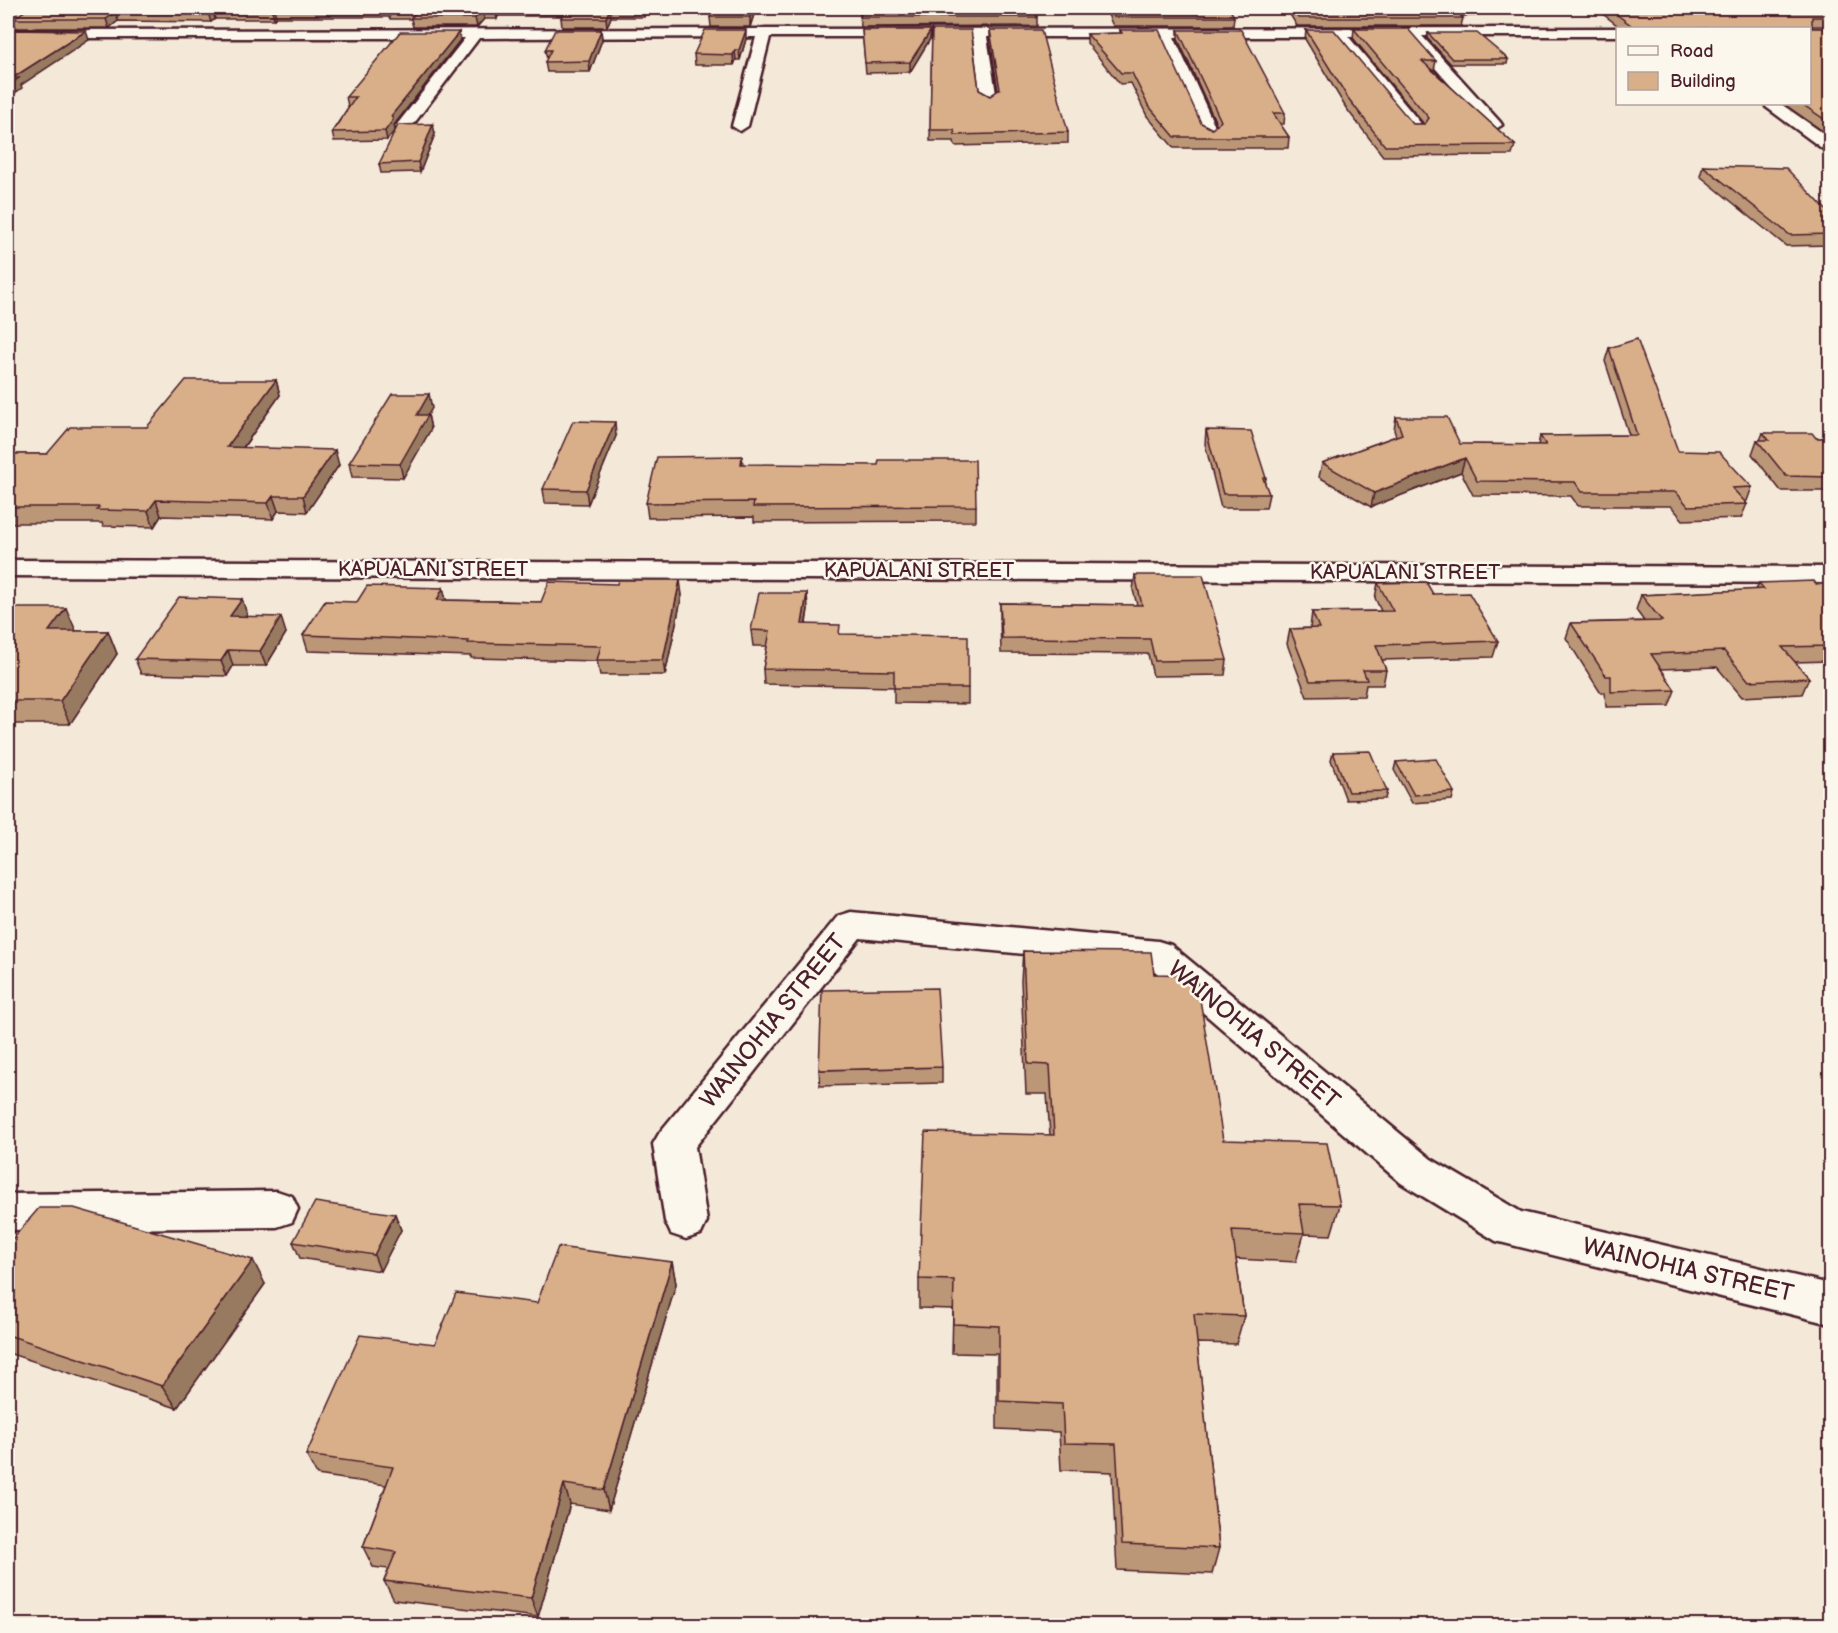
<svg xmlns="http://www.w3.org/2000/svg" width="1838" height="1633" font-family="'Balsamiq Sans',sans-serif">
	<rect width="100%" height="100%" fill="#f4e9d8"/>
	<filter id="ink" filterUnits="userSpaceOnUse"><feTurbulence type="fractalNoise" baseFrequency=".0167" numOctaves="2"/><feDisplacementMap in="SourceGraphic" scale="12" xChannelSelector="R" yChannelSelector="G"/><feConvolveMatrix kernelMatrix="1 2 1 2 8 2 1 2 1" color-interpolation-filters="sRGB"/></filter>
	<g filter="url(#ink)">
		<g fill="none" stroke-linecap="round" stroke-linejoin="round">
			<g stroke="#4a1f2b" stroke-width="5">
				<g id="minor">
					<polygon points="1618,28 1621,28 1618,28 1618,36 1422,36 1500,122 1502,125 1494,130 1488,128 1407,36 1348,36 1423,126 1425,129 1423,132 1411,132 1334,37 1174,37 1218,133 1210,138 1202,133 1160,37 987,37 997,100 989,105 981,100 973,37 770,37 748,126 740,131 732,126 756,37 479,38 409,130 403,132 395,127 465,38 8,38 8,30"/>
					<polygon points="1765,104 1781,104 1830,138 1830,150 1823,149 1766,107"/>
					<polygon points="8,560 1830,567 1830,583 8,576"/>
					<polygon points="851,912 1158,941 1171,945 1431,1159 1521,1212 1830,1284 1830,1324 1496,1241 1401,1183 1149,966 860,938 695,1147 707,1221 701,1234 686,1239 671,1234 665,1221 653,1144 660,1132 838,916"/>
					<polygon points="277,1191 292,1196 298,1209 292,1222 277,1227 8,1230 8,1194"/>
				</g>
			</g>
			<use href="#minor" fill="#fbf7ec" fill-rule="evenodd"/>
		</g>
		<g fill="#bb9677" stroke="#4a1f2b" stroke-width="1.5">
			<polygon points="29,8 712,8 711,10 646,11 644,17 611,17 607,27 562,27 561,18 562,16 498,16 497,19 484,19 477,27 413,27 411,19 390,19 390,17 276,17 274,19 215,19 211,22 118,21 109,28 16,28 13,19"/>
			<polygon points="756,8 750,27 711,27 710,17"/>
			<polygon points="859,8 1035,8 1037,17 1037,26 861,27"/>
			<polygon points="1105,8 1229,8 1234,17 1233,26 1113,26"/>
			<polygon points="1286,8 1477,8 1475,16 1462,16 1463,18 1461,26 1297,26"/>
			<polygon points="1595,8 1830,8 1830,26 1812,26 1812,28 1830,28 1830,136 1784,104 1809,104 1809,28 1621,28"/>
			<polygon points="1354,29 1436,61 1434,70 1432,70 1515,145 1512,155 1383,156 1346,108 1305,39 1306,30 1413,124 1424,124 1353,38"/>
			<polygon points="601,30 602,40 590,72 547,72 545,62 547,59 545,50"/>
			<polygon points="862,30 931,30 930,39 910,72 866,73"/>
			<polygon points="932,30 979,90 990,96 998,91 990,39 990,30 1068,132 1068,143 955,146 954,141 930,141"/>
			<polygon points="1120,30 1201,123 1212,129 1217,125 1178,39 1178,30 1285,113 1284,124 1280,124 1289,137 1288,148 1174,148 1147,116 1131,83 1120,84 1087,43 1087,34 1120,33"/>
			<polygon points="459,32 460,40 394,125 395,130 387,140 334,141 332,132 349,106 348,106 346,97"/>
			<polygon points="1428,33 1508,59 1507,64 1451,64 1427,38"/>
			<polygon points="746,39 740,60 736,60 734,65 695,65 694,54"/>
			<polygon points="435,134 420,172 381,173 379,164"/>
			<polygon points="1703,166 1830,214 1830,245 1786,246 1700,176"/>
			<polygon points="1609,348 1678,451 1752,487 1747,501 1744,501 1747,504 1741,518 1683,520 1671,506 1578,506 1571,496 1473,495 1461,472 1371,507 1319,477 1322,463 1396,436 1394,430 1396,417 1460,444 1538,445 1540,436 1629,435 1605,361"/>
			<polygon points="276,380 280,395 243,448 339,465 307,512 278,511 273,519 161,516 154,527 103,526 102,523 8,523 8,454 47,454 147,427"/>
			<polygon points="432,408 428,415 431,429 403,478 352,477 349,463"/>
			<polygon points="1206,430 1266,478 1265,484 1269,494 1266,508 1221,508 1205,444"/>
			<polygon points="1763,433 1816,438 1830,438 1830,491 1781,491 1752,454 1757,440 1760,440"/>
			<polygon points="616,436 588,504 545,503 543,489"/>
			<polygon points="742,456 743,464 976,506 976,521 754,522 754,517 648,518 646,503"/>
			<polygon points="1135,575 1227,660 1225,675 1153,676 1148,654 1001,653 1000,618 1000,603 1137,605 1133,590"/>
			<polygon points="1378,583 1433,594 1498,641 1493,657 1382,660 1386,670 1383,685 1366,685 1364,696 1307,697 1287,644 1290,629 1310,628 1312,612 1381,611 1375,598"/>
			<polygon points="1759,583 1830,584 1830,661 1795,662 1809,678 1802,694 1742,697 1717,667 1661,669 1675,690 1669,706 1606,707 1605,692 1600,692 1566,638 1571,623 1644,621 1636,610 1641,595 1756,590"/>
			<polygon points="443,588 446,600 541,602 682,595 665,675 600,675 597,661 471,658 471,656 308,651 303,635 357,602"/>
			<polygon points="242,599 247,614 246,617 286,633 266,666 233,666 227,676 141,674 135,659"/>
			<polygon points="808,609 806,624 840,634 968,688 968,704 894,703 894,687 764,684 763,669 767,646 753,646 751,630"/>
			<polygon points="8,618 76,631 108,631 117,654 70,724 8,724"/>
			<polygon points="1333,752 1387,791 1385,799 1346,800 1331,760"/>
			<polygon points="1396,762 1454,792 1452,800 1412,803 1394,770"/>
			<polygon points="1023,951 1154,974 1223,1140 1340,1205 1331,1235 1304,1234 1296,1262 1236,1259 1244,1316 1236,1344 1197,1343 1219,1548 1212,1574 1117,1570 1112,1472 1061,1470 1059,1432 997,1429 997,1354 952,1353 953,1309 919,1308 919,1279 1050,1135 1047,1094 1026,1094 1021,981"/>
			<polygon points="942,1067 942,1083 820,1086 819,1070"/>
			<polygon points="395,1214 401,1230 380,1271 300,1258 293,1242"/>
			<polygon points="8,1244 265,1284 177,1408 8,1353"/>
			<polygon points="672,1262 676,1284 609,1510 570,1504 538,1617 394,1600 384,1581 389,1569 373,1567 363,1547 386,1485 317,1475 306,1455 435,1344 537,1303"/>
		</g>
		<g fill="#987a61" stroke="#4a1f2b" stroke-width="1.5">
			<polygon points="8,8 23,8 8,17"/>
			<polygon points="274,8 276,17 274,19 272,10"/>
			<polygon points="497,8 498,16 497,19 495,10"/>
			<polygon points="610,8 611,17 607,27 606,18"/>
			<polygon points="643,8 645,8 646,11 644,17"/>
			<polygon points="753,8 756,8 750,27 750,17"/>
			<polygon points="213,10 215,19 211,22 208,13"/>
			<polygon points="483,10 484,19 477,27 475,18"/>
			<polygon points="116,12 118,21 109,28 106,19"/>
			<polygon points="601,30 602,40 590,72 589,61"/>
			<polygon points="746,30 746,39 740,60 739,50"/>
			<polygon points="931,30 930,39 910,72 910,62"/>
			<polygon points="86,31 89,40 21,85 22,88 8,98 8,86 12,78"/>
			<polygon points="459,32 460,40 394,125 395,130 387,140 385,131 391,116"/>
			<polygon points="735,50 736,60 734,65 733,55"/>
			<polygon points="433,124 435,134 420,172 418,162"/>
			<polygon points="276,380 280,395 232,463 227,447"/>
			<polygon points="429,394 432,408 428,415 431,429 403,478 400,464 417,415"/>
			<polygon points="615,422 616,436 588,504 586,490"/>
			<polygon points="335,450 339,465 307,512 303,496"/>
			<polygon points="1465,458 1461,472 1371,507 1374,493"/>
			<polygon points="273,496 278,511 273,519 268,503"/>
			<polygon points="156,500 161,516 154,527 148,511"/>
			<polygon points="680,580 682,595 665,675 663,660"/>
			<polygon points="443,588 447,604 437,600"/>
			<polygon points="807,593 808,609 803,639 802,624"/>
			<polygon points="242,599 247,614 235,632 230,616"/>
			<polygon points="66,608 76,631 59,654 49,631"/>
			<polygon points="281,617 286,633 266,666 260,651"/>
			<polygon points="108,631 117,654 70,724 60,701"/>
			<polygon points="228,650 233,666 227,676 221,661"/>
			<polygon points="395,1214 401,1230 380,1271 374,1255"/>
			<polygon points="253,1260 265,1284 177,1408 162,1386"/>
			<polygon points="672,1262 676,1284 609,1510 604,1490"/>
			<polygon points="564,1484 570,1504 538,1617 531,1598"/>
		</g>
		<g fill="#d9af8a" stroke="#4a1f2b" stroke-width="1.5">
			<polygon points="29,8 497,8 495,10 483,10 475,18 411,18 418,10 388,10 390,8 274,8 272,10 213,10 208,13 116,12 106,19 13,19"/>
			<polygon points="566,8 643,8 610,8 606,18 561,18"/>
			<polygon points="715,8 753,8 750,17 710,17"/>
			<polygon points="860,8 1035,8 1037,17 861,17"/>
			<polygon points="1110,8 1229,8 1234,17 1114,17"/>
			<polygon points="1292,8 1476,8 1452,8 1463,18 1298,18"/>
			<polygon points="1608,8 1830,8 1830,17 1812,17 1812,28 1830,28 1830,123 1802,104 1809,104 1809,28 1635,28"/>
			<polygon points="1354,29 1408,29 1436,61 1422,61 1515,145 1385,146 1348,98 1306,30 1334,30 1413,124 1425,124 1429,118"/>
			<polygon points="8,30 86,31 12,78 19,78 8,86"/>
			<polygon points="555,30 601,30 589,61 545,62 551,50 545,50"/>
			<polygon points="705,30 746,30 739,50 735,50 733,55 694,54"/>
			<polygon points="862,30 931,30 910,62 865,63"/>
			<polygon points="932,30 971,30 979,90 990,96 1000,89 990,30 1041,30 1068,132 955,135 954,130 930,130"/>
			<polygon points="1120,30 1159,30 1201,123 1212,129 1221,121 1178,30 1241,30 1285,113 1273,113 1289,137 1175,137 1148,105 1132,73 1121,73 1087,34 1122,33"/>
			<polygon points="400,32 459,32 391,116 393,120 385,131 332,132 356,97 346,97"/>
			<polygon points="1428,33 1477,33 1508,59 1452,59"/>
			<polygon points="433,124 418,162 379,164 398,125"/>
			<polygon points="1703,166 1786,168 1830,214 1830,234 1790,235"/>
			<polygon points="1637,339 1678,451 1719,452 1752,487 1732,488 1747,504 1688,506 1676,492 1582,492 1575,482 1477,481 1465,458 1374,493 1322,463 1402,434 1396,417 1447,417 1460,444 1546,445 1540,436 1637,435 1609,348"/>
			<polygon points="186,380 276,380 227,447 335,450 303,496 273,496 268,503 156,500 148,511 97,510 99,507 8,507 8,454 47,454 70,427 147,427"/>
			<polygon points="392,394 429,394 417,415 428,415 400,464 349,463"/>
			<polygon points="573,421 615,422 586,490 543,489"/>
			<polygon points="1206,430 1251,431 1266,478 1263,478 1269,494 1223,494"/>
			<polygon points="1763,433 1812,433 1816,438 1830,438 1830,477 1786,476 1757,440 1769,440"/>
			<polygon points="742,456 741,464 878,465 879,460 975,460 976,506 753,507 754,502 646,503 657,457"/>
			<polygon points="1135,575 1203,575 1227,660 1155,661 1150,639 1002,638 1000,603 1142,605"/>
			<polygon points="618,580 680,580 663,660 597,660 601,646 468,643 469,641 303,635 325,601 357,602 367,586 443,588 437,600 541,602 549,582 617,584"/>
			<polygon points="1814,581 1816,584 1830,584 1830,646 1782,647 1809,678 1749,681 1724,651 1651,654 1675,690 1611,692 1611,676 1606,676 1571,623 1662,621 1641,595 1764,589 1759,583"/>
			<polygon points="1426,582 1433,594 1469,593 1498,641 1376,645 1386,670 1363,670 1367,680 1310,681 1290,629 1319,628 1312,612 1393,611 1378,583"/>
			<polygon points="759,593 807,593 802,624 840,625 839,634 968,636 968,688 894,688 894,671 763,669 770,631 751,630"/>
			<polygon points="179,597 242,599 230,616 281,617 260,651 228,650 221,661 135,659"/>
			<polygon points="15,608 66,608 49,631 108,631 60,701 8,701 8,618"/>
			<polygon points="1370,751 1387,791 1348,792 1333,752"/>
			<polygon points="1436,759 1454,792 1414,795 1396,762"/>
			<polygon points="1023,951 1151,952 1154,974 1196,975 1223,1140 1327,1143 1340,1205 1299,1204 1304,1233 1232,1230 1244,1316 1194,1314 1219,1548 1122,1544 1116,1444 1064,1443 1062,1404 999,1401 999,1326 953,1324 954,1280 919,1279 925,1132 1054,1135 1050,1065 1028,1064"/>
			<polygon points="937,988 942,1067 819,1070 822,990"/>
			<polygon points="315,1202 395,1214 374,1255 293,1242"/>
			<polygon points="39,1208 74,1208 253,1260 162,1386 8,1335 8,1244"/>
			<polygon points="558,1247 672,1262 604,1490 564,1484 531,1598 384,1581 396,1552 363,1547 393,1467 306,1455 360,1335 435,1344 456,1293 537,1303"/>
		</g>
	</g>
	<g text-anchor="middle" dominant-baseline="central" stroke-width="5" stroke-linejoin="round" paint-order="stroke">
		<g font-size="20" fill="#4a1f2b" stroke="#fbf7ec">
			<text x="433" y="570">KAPUALANI STREET</text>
			<text x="919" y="571">KAPUALANI STREET</text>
			<text x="1405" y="573">KAPUALANI STREET</text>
		</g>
		<g font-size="24" fill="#4a1f2b" stroke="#fbf7ec">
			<text transform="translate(773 1021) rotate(-51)">WAINOHIA STREET</text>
			<text transform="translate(1254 1035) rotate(40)">WAINOHIA STREET</text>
			<text transform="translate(1688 1270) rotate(13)">WAINOHIA STREET</text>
		</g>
	</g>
	<rect width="1838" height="1633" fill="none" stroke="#fbf7ec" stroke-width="30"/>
	<rect x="15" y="15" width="1808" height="1603" fill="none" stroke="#4a1f2b" stroke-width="2" filter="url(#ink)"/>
	<rect x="1616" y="27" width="195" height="78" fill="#fbf7ec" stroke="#b4a19f" stroke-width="1.5"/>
	<rect x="1628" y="46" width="30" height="9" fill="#fbf7ec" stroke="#b4a19f" stroke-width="1.5"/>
	<text x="1670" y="57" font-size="18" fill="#4a1f2b">Road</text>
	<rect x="1628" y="72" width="30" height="18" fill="#d9af8a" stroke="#b4a19f" stroke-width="1.5"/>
	<text x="1670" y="87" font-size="18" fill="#4a1f2b">Building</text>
</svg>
